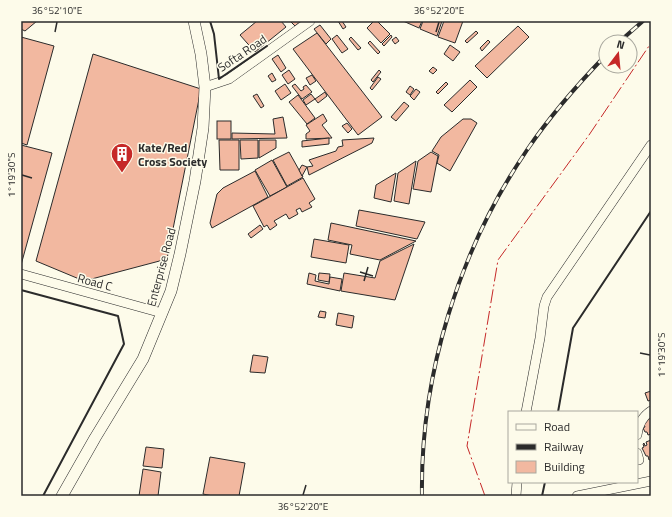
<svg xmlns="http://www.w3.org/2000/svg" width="672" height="517" font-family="'Titillium Web',sans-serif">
	<rect width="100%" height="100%" fill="#fdfbea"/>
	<g fill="#f2b8a0" stroke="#2b2b2b">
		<polygon points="21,21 37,21 25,31 21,29"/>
		<polygon points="257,21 281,21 286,27 255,52 240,35"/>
		<polygon points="290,21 301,21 295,26"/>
		<polygon points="338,21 342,21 346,27 343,29"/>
		<polygon points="374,21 377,21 390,34 381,43 367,28"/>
		<polygon points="403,21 422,21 419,28"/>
		<polygon points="423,21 442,21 437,36 420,29"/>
		<polygon points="444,21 463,21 455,43 438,37"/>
		<polygon points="320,25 331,39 326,44 314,29"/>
		<polygon points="518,26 529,37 487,78 475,66"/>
		<polygon points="476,31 478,33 467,43 465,41"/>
		<polygon points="317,33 382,117 358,135 293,49"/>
		<polygon points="337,35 348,49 342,53 332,39"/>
		<polygon points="391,35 392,37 384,46 382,44"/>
		<polygon points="21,37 54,46 27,145 21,143"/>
		<polygon points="351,37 361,48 358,50 349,39"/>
		<polygon points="396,37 399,41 395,44 392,40"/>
		<polygon points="488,40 490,42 482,51 480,48"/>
		<polygon points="370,41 380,52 378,54 368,43"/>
		<polygon points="450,45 460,52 453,61 444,54"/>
		<polygon points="93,54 201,89 167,259 84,281 36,261"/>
		<polygon points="278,55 286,68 281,72 272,59"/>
		<polygon points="433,67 437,70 433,74 429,71"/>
		<polygon points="289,70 295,79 288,84 282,75"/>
		<polygon points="379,70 381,72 373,82 371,80"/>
		<polygon points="272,73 276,80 272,82 268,76"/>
		<polygon points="312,75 316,81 310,85 306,78"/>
		<polygon points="378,77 381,79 372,90 370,88"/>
		<polygon points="470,80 477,87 452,112 444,105"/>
		<polygon points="446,82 448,84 438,94 436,92"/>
		<polygon points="285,84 291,93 281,100 275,91"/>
		<polygon points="295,84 301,91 304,89 303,87 306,85 312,92 302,99 292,86"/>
		<polygon points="410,86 414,89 410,95 406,92"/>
		<polygon points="416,89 420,92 414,100 410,96"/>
		<polygon points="325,92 327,96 318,103 315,99"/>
		<polygon points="257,94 264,106 261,108 253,96"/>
		<polygon points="311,94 315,99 306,105 303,100"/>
		<polygon points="298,95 315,118 307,124 289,102"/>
		<polygon points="404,102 409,106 396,121 391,117"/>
		<polygon points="323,114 327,121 322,125 332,138 306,139 306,134 310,131 306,125"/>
		<polygon points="283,117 287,138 232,139 232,133 275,134 273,119"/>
		<polygon points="463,119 471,119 477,123 450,171 437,163 439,155 432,151 441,137"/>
		<rect x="217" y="121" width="14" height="18"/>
		<polygon points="347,123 352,129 348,133 342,126"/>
		<polygon points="329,138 329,144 302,147 302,141"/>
		<polygon points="374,138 372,143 309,175 307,167 313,166 309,160 336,151 338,147 343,146 342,140"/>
		<polygon points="219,140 239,140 239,170 220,170"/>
		<polygon points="240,140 258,140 258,158 241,159"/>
		<polygon points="259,140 276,140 276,148 259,158"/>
		<polygon points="21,145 52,153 21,265"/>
		<polygon points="289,152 303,177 287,186 273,160"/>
		<polygon points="431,152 438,156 431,192 413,189 418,161"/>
		<polygon points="272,160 287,187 270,196 255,170"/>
		<polygon points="416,161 409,204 394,201 398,173"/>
		<polygon points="302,165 307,167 302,176 299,170"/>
		<polygon points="255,171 268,197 212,228 210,223 217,194 223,188"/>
		<polygon points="396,173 391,202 374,198 376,185"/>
		<polygon points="303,178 315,199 309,203 312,207 302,212 300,208 296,210 298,214 289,219 286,214 274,221 277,225 270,230 267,225 264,227 253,206"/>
		<polygon points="359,210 425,222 417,239 356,226"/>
		<polygon points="331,223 416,241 380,260 350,254 352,245 328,240"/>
		<polygon points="260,225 263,229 251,238 248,234"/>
		<polygon points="314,239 349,245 346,263 311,257"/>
		<polygon points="414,244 395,300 341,291 344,273 375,278 380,261"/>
		<polygon points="309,273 316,275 315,281 329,284 330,277 342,279 340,291 307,284"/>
		<polygon points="319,273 330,274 329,282 318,280"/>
		<polygon points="320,311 326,312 325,318 318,317"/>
		<polygon points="338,313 354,316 352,328 336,325"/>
		<polygon points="253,355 268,357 265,373 250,372"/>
		<polygon points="651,391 651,400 648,401 645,393"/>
		<polygon points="651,415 651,434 648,435 647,432 645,432 643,428 645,427 642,419"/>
		<polygon points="651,440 651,459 649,460 648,456 646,456 642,448 644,447 643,444 644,443 645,446 647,445 646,442"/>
		<polygon points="146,447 164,449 162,468 143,466"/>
		<polygon points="210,457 245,463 239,496 213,496 203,494"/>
		<polygon points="143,469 161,472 158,496 139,496"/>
	</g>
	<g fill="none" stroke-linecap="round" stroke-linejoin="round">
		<g stroke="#2b2b2b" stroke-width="10">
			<g id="minor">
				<polyline points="205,87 229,79 310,21"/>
				<polyline points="21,274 162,313"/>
				<polyline points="526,412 540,338 544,306 547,297 651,145"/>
				<path d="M637,435C638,425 642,417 651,411"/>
				<polyline points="637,453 639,460"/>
				<polyline points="516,496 517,482"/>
				<polyline points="577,496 651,481"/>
			</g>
		</g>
		<g stroke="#2b2b2b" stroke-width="12">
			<polyline id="major" points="62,496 95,438 143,359 171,291 180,254 195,181 203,128 205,87 201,54 194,21"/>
		</g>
		<use href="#minor" stroke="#fdfbea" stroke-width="9"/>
		<use href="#major" stroke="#fdfbea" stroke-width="11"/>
		<g stroke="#2b2b2b" stroke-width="4">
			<g id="rail">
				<polyline points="619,42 643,21"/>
				<path d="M422,496C420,375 459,250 527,150C550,116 577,85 606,55"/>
			</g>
		</g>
		<use href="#rail" stroke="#fdfbea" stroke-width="2.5" stroke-dasharray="8" stroke-linecap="butt"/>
		<g stroke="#2b2b2b" stroke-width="2">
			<polyline points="210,21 214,34 219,79 267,46"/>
			<polyline points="21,290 118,316 124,344 43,496"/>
			<polyline points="558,412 573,328 651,211"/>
			<polyline points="542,496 545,482"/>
		</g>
		<polyline stroke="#c62828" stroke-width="1" stroke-dasharray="14 3 2 3" stroke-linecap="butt" points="485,496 467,446 498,260 589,135 651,43"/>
	</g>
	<path fill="none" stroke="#2b2b2b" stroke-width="1.5" d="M55,32L57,22M436,32L439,22M22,175L32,178M360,272L373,276M364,281L368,267M640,353L650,355M303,495L306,485"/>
	<defs>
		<g id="building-pin" transform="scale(1.15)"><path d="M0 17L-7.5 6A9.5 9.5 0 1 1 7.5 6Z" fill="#c62828" stroke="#fdfbea"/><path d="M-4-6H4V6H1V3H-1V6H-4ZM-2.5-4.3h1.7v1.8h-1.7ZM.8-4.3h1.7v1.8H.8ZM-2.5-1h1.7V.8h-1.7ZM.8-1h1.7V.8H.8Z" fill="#fff"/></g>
	</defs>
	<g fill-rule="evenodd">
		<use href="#building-pin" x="122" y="154"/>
	</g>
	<g text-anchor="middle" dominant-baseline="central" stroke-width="3" stroke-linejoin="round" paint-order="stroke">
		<g font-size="12" fill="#2b2b2b" stroke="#fdfbea">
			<text transform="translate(242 53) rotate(-34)">Softa Road</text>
			<text transform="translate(161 267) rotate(-75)">Enterprise Road</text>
			<text transform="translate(95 282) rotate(15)">Road C</text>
		</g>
		<g font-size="12" font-weight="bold" fill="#2b2b2b" stroke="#fdfbea" text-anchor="start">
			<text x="138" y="147">Kate/Red<tspan x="138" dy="14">Cross Society</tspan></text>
		</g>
	</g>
	<rect width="672" height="517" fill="none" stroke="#fdfbea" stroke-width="44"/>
	<rect x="508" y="411" width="130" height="72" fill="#fdfbea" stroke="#a9a89e"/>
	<rect x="516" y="424" width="20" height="6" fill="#fdfbea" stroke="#a9a89e"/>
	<text x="544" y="431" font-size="12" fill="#2b2b2b">Road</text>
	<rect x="516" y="444" width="20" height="6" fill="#2b2b2b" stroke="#a9a89e"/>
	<text x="544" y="451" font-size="12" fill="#2b2b2b">Railway</text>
	<rect x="516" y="461" width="20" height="12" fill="#f2b8a0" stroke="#a9a89e"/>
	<text x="544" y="471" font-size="12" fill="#2b2b2b">Building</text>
	<g transform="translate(618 54) rotate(16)"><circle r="19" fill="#fdfbea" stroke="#a9a89e"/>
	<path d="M0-3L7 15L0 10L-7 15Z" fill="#c62828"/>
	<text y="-6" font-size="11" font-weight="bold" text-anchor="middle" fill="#2b2b2b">N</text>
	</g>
	<rect x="22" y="22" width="628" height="473" fill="none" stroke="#2b2b2b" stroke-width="1.5"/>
	<g font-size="10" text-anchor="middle" fill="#2b2b2b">
		<text x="57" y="14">36°52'10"E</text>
		<text x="439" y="14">36°52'20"E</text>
		<text transform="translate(11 175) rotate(-90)" y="4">1°19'30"S</text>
		<text transform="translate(661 355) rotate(-90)" y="4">1°19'30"S</text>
		<text x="303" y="510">36°52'20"E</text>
	</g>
</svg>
